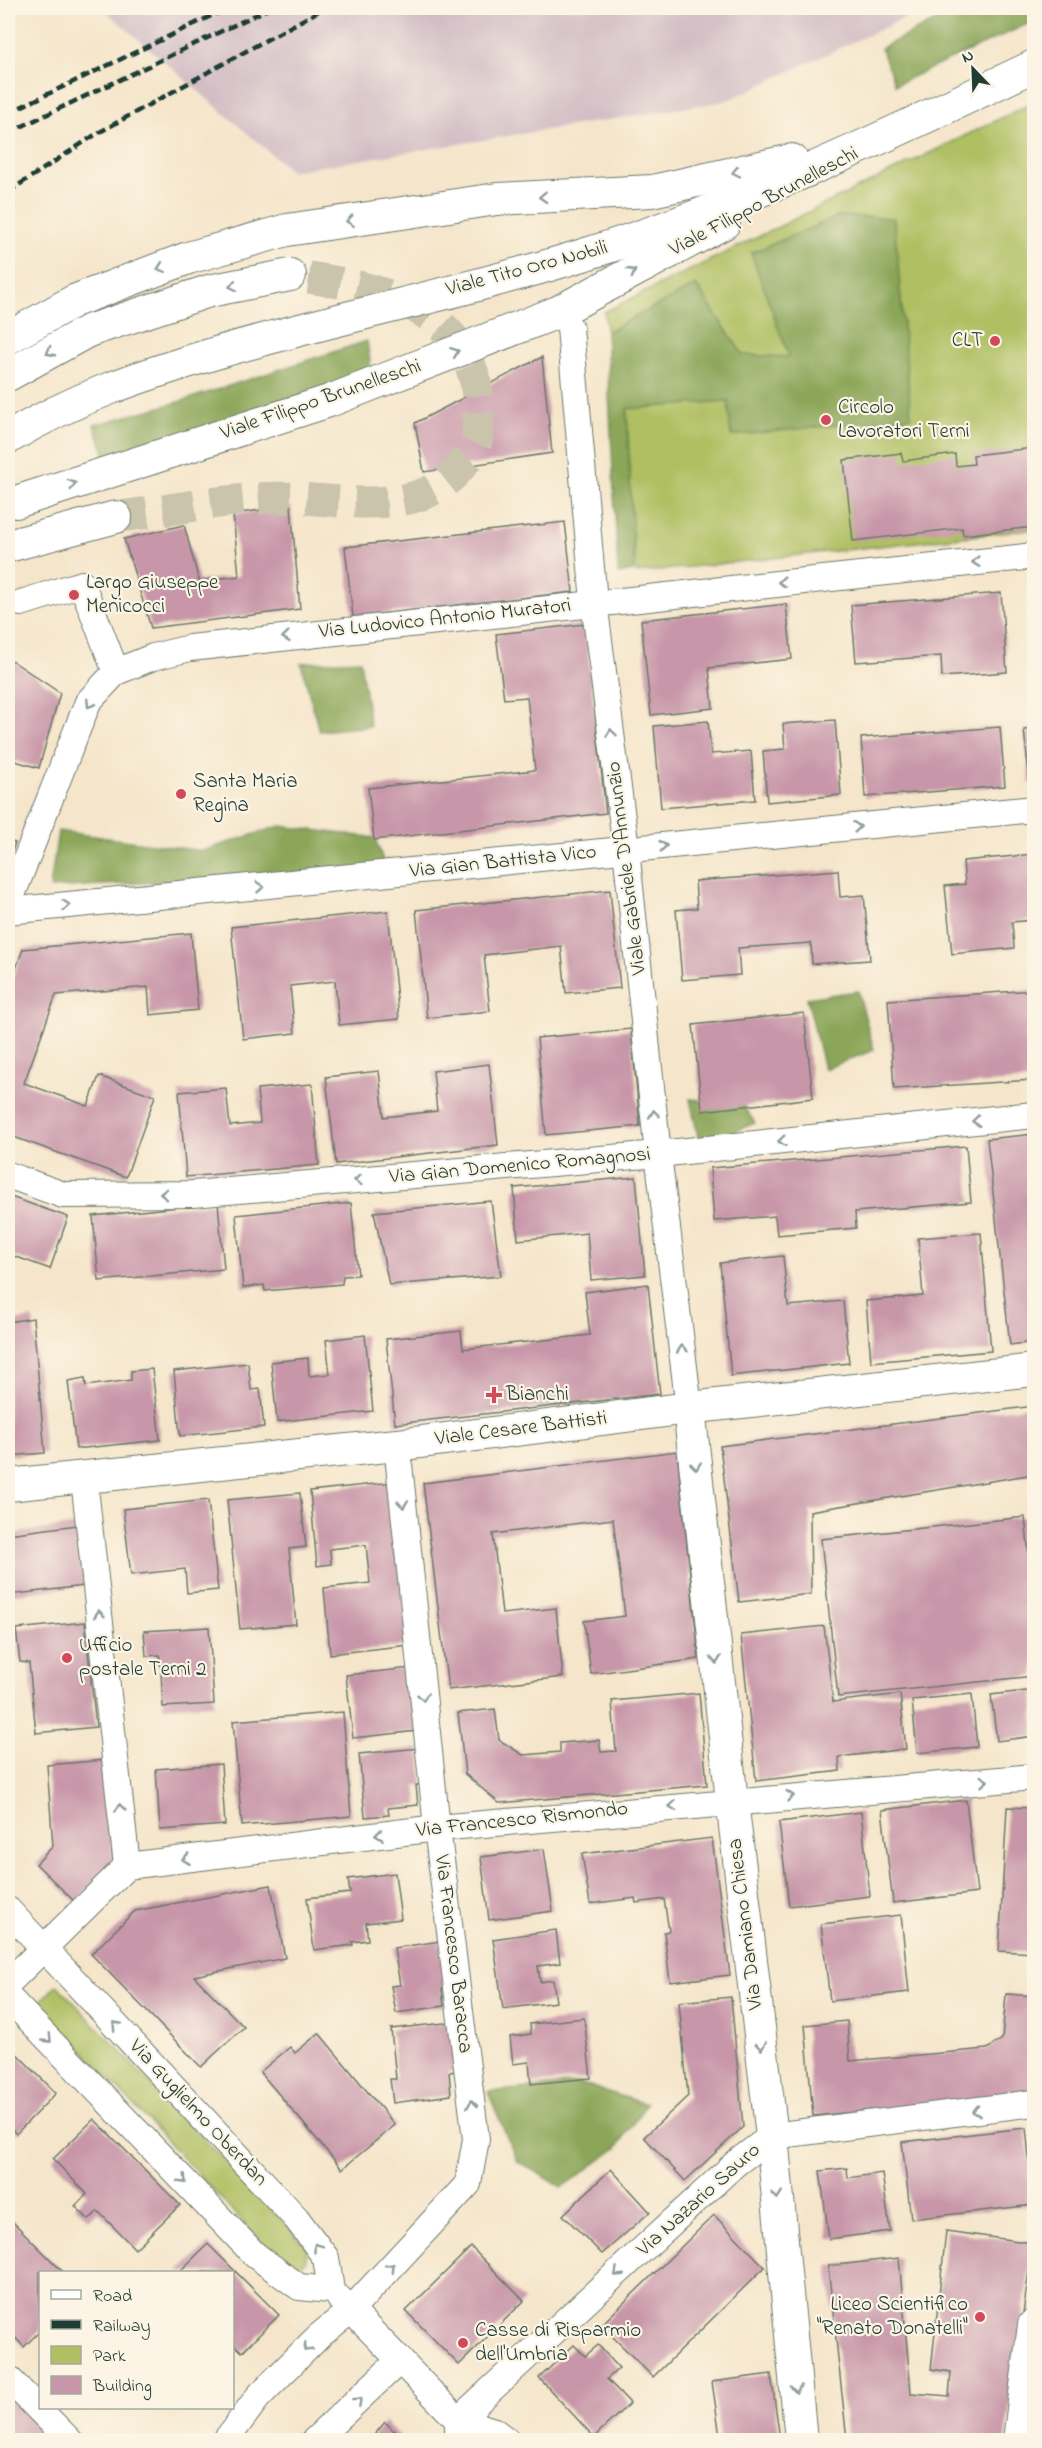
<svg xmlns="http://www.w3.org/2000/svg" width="1042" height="2448" font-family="'Indie Flower',sans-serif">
	<rect width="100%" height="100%" fill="#fcf5e5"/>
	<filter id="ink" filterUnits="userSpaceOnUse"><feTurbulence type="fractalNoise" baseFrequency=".0167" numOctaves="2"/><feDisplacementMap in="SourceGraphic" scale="12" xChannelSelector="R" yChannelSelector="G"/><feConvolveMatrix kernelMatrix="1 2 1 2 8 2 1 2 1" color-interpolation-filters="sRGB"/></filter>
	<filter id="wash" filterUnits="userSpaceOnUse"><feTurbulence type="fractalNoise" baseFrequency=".008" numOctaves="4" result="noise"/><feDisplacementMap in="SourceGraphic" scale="24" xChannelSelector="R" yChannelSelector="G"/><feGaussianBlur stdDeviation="1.35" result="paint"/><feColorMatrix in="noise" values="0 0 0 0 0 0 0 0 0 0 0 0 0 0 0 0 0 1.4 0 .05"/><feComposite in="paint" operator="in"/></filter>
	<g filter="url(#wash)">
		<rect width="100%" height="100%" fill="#f5e6cb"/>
		<polygon fill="#d2bdc5" points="102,8 926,8 726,101 291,171"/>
		<g fill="#afbf62" stroke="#677e4b" stroke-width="1.5">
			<polygon points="1034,102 1034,529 637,573 604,312"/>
			<polygon points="57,1985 308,2248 305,2263 286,2268 38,2003"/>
		</g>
		<g fill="#8ba658" stroke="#557246" stroke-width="1.5">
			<polygon points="961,8 1034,8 1034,21 895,85 881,48"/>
			<polygon points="839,216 894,218 911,417 731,436 728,401 627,409 634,571 618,574 606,332 696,285 743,355 789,357 751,253"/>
			<polygon points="367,341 373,381 106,458 94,425 179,402"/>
			<polygon points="360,660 370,726 319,731 301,663"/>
			<polygon points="280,826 375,838 386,869 50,888 58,831 202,851"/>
			<polygon points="858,991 874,1050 824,1069 807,998"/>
			<polygon points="690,1099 742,1104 755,1123 700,1146"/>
			<polygon points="579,2083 646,2104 617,2148 562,2187 517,2161 488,2092"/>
		</g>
		<g id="blocks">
			<g fill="#c796a9">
				<polygon points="542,357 552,453 424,472 415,423"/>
				<polygon points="1034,448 1034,527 963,535 962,528 853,541 844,460 901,453 903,461 955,454 956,466 974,464 973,455"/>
				<polygon points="291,506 300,609 151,628 124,539 184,525 199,581 239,576 233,514"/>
				<polygon points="565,522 573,592 353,617 345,547"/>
				<polygon points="1001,593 1007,672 942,677 941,656 856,662 851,605"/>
				<polygon points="786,604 792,659 709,668 713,708 651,715 641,620"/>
				<polygon points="585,624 606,813 374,840 368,788 535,770 527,697 504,699 496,634"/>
				<polygon points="8,658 60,693 39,768 8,759"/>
				<polygon points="835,720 841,795 767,802 763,751 785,749 783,724"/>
				<polygon points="708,721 711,754 751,751 755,800 661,808 654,726"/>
				<polygon points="1000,727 1005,786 865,797 861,738"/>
				<polygon points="1034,728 1034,783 1030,784 1024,730"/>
				<polygon points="8,840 15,843 8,863"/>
				<polygon points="1034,854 1034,920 1012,922 1014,948 952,954 945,886 965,884 963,861"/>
				<polygon points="838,870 840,897 864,895 870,960 812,964 811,943 738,948 740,975 682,980 676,910 697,908 695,881"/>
				<polygon points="610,890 620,988 566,993 561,946 484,955 490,1011 427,1018 416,910"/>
				<polygon points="388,911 399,1019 339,1025 335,981 290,986 295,1033 243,1039 231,927"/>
				<polygon points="191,933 198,1010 150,1015 148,987 56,995 24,1083 88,1106 99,1076 155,1096 126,1177 8,1135 8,991 23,949"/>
				<polygon points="1034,990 1034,1080 894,1089 888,1000"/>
				<polygon points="804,1013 813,1098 702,1111 693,1025"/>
				<polygon points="631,1029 640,1126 546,1135 537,1038"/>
				<polygon points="489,1064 498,1145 336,1164 326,1077 379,1071 384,1117 437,1111 433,1071"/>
				<polygon points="312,1084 319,1165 186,1177 179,1092 226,1088 230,1126 260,1123 257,1089"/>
				<polygon points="1034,1134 1034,1342 1010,1345 987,1139"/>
				<polygon points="966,1146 971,1202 855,1212 856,1228 777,1235 775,1216 714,1221 710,1168"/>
				<polygon points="636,1177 645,1275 591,1280 587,1233 518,1240 514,1188"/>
				<polygon points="8,1196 68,1217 50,1269 8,1254"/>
				<polygon points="491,1201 501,1276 389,1285 374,1212"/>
				<polygon points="218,1203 224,1269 99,1281 93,1216"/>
				<polygon points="351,1203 358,1275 343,1276 342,1284 265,1291 264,1285 243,1288 236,1215"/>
				<polygon points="981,1233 991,1351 871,1362 866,1301 923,1296 918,1238"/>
				<polygon points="783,1256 788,1306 843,1301 849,1363 731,1376 720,1263"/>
				<polygon points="648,1284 660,1394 395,1424 386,1339 461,1331 463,1349 590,1335 585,1292"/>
				<polygon points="33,1318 45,1453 8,1456 8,1322"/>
				<polygon points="365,1335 373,1411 277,1422 271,1362 308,1358 309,1376 330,1374 326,1340"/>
				<polygon points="248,1363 251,1390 260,1389 264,1427 180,1436 174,1371"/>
				<polygon points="152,1369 160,1440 76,1449 68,1381 85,1378 86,1386 131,1380 131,1371"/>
				<polygon points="1034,1406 1034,1474 810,1511 811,1594 739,1602 720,1446"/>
				<polygon points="677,1451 699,1659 591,1674 584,1621 625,1616 613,1519 493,1534 502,1614 556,1608 563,1677 448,1690 423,1483"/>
				<polygon points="393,1482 409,1645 330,1654 324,1588 370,1583 366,1545 330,1549 331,1564 317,1566 310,1491"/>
				<polygon points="300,1493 306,1547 289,1549 296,1624 240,1629 227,1500"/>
				<polygon points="208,1500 218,1590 187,1593 185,1569 131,1575 123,1509"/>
				<polygon points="1025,1517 1034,1605 1034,1676 838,1697 821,1539"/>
				<polygon points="85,1524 92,1585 8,1595 8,1534"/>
				<polygon points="85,1622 96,1727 36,1733 29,1663 20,1662 16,1629"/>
				<polygon points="824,1626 833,1702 900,1694 906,1749 839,1757 840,1771 756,1781 741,1635"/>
				<polygon points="209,1627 214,1704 163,1707 160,1655 146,1656 144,1631"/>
				<polygon points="411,1668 418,1731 353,1738 346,1675"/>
				<polygon points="1034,1690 1034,1736 997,1741 991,1695"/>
				<polygon points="699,1693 707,1785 499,1803 465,1774 458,1713 495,1709 499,1740 523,1755 560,1752 560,1743 599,1740 601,1752 616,1751 612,1701"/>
				<polygon points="972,1694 977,1747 917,1753 912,1700"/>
				<polygon points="343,1712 351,1816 242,1826 233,1721"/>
				<polygon points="420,1748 423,1785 416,1785 418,1805 388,1808 389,1815 365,1817 359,1754"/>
				<polygon points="105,1760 113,1864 75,1902 36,1864 53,1846 47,1765"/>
				<polygon points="221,1764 225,1825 160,1830 156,1769"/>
				<polygon points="966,1800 977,1893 893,1903 882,1810"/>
				<polygon points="1007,1807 1034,1808 1034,1953 999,1951"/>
				<polygon points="861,1812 870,1896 789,1906 779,1822"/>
				<polygon points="712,1838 730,1975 670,1982 664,1932 669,1931 664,1899 636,1903 635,1898 590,1904 582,1854"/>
				<polygon points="544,1849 553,1911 489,1920 481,1857"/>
				<polygon points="395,1873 401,1919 366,1923 368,1940 352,1942 353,1945 314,1950 307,1898 350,1893 348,1879"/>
				<polygon points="271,1885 285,1958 194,1976 244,2027 201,2067 91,1954 135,1911"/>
				<polygon points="901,1915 909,1992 830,2001 821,1924"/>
				<polygon points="556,1930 560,1963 538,1966 540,1982 553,1980 556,2002 503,2009 493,1939"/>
				<polygon points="440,1941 447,1988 442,1989 444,2006 396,2013 391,1986 400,1985 394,1948"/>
				<polygon points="1006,1994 1034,1996 1034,2095 813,2116 805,2025 847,2021 850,2061 987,2049 1002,2039"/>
				<polygon points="731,1997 743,2127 685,2181 644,2137 688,2096 679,2002"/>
				<polygon points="584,2018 591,2078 531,2084 529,2062 513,2064 510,2037 531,2034 530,2024"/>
				<polygon points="453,2022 458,2071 449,2072 451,2095 393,2103 390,2079 396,2079 391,2029"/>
				<polygon points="319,2033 395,2125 342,2169 260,2072 290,2047 295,2053"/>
				<polygon points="8,2045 56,2093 16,2134 8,2125"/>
				<polygon points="94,2119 180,2205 135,2249 98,2211 89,2220 75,2206 87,2194 53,2159"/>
				<polygon points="1026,2128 1034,2205 911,2219 902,2142"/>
				<polygon points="847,2168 848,2178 882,2173 890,2231 829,2239 820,2171"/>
				<polygon points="611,2169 650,2212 602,2254 563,2215"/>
				<polygon points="714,2215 765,2267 653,2377 601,2325"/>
				<polygon points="8,2217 63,2272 40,2272 40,2331 24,2347 8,2330"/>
				<polygon points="946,2231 1033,2243 1005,2440 847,2440 828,2266 899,2258 911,2393 949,2396 951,2372 931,2369"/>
				<polygon points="208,2244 279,2315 242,2352 232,2342 232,2272 179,2272"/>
				<polygon points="471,2247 524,2301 459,2365 406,2311"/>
				<polygon points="574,2345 585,2356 598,2345 619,2368 607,2379 630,2403 594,2437 539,2378"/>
				<polygon points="771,2374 780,2440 716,2440 720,2436 712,2382"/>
				<polygon points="8,2396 52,2440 8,2440"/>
				<polygon points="385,2422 403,2440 370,2440"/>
			</g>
		</g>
	</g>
	<g filter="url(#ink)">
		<use href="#blocks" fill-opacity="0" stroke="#6a7869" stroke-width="1.5"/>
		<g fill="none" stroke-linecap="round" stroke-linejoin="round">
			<path stroke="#cac4ad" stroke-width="32" stroke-dasharray="32 16" stroke-linecap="butt" d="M116,517C165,511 215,501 265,498C329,494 416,525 462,465C475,449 478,446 478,425C478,401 479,381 467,359C433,294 356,284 290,275"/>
			<g stroke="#6a7869" stroke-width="28">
				<g id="minor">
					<polyline points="570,328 594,602 626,849 658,1154 689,1408"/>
					<polyline points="21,603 82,584 116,672"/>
					<polyline points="8,905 88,702 116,672 153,657 190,648 1034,556"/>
					<polyline points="8,911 1034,809"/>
					<polyline points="8,1175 63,1195 193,1194 658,1154 1034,1115"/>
					<polyline points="84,1479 127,1866"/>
					<polyline points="8,1910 296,2218 326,2258 331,2290 299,2287 255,2255 8,1997"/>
					<polyline points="8,1983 127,1866 437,1828 1034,1777"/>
					<polyline points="340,2299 458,2420 736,2163 772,2136 1034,2103"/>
					<polyline points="8,2378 69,2440"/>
					<polyline points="226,2440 258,2397 319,2336 351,2310 468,2184 476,2139 437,1828 397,1445"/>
					<polyline points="315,2440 400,2360"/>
					<polyline points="458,2440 458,2420 494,2431 506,2440"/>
				</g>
			</g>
			<g stroke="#6a7869" stroke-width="34">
				<g id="tertiary">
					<polyline points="8,338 74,301 188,258 287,230 497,199 652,191 792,160"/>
					<polyline points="8,375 88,331 209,291 290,275"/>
					<path d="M8,438C76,397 140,376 216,353C337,317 462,293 583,255C739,207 887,136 1034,66"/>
					<polyline points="16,502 329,401 558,312 724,223"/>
					<polyline points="8,546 116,517"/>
					<polyline points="689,1408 732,1801 772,2136 801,2440"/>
					<polyline points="8,1485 397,1445 689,1408 1034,1370"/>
					<polyline points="1019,2440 1034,2325"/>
				</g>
			</g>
			<use href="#minor" stroke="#fff" stroke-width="26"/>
			<use href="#tertiary" stroke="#fff" stroke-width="32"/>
			<g stroke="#1f3d34" stroke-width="4.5" stroke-dasharray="9 4.5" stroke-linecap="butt">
				<polyline points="8,113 228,8"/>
				<polyline points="8,133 270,8"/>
				<polyline points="8,192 98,133 324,8"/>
			</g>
		</g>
		<defs><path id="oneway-chevron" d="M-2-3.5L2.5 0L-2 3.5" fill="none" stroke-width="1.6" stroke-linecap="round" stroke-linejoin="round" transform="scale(1.5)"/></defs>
		<g stroke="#8f9e9a">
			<use href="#oneway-chevron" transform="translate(736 172) rotate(168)"/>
			<use href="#oneway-chevron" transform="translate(543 197) rotate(177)"/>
			<use href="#oneway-chevron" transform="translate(350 221) rotate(172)"/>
			<use href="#oneway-chevron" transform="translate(161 268) rotate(159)"/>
			<use href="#oneway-chevron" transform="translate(632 272) rotate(-28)"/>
			<use href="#oneway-chevron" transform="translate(233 286) rotate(168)"/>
			<use href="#oneway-chevron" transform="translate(50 352) rotate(152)"/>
			<use href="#oneway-chevron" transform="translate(455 352) rotate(-21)"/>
			<use href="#oneway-chevron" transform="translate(72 484) rotate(-18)"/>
			<use href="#oneway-chevron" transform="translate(976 562) rotate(174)"/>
			<use href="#oneway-chevron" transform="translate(782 582) rotate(174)"/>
			<use href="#oneway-chevron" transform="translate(286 637) rotate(174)"/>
			<use href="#oneway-chevron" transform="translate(90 704) rotate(122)"/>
			<use href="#oneway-chevron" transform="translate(611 733) rotate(-97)"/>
			<use href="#oneway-chevron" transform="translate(857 827) rotate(-6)"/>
			<use href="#oneway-chevron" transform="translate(663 846) rotate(-6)"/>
			<use href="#oneway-chevron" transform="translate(260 887) rotate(-5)"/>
			<use href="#oneway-chevron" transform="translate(66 905) rotate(-5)"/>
			<use href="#oneway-chevron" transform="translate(654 1114) rotate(-96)"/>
			<use href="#oneway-chevron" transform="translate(976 1121) rotate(174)"/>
			<use href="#oneway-chevron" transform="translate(782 1141) rotate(174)"/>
			<use href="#oneway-chevron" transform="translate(358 1180) rotate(175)"/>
			<use href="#oneway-chevron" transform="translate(164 1194) rotate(180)"/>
			<use href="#oneway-chevron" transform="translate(682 1349) rotate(-97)"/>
			<use href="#oneway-chevron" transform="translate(696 1466) rotate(84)"/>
			<use href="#oneway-chevron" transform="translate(403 1504) rotate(84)"/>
			<use href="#oneway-chevron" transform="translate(99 1614) rotate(-96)"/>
			<use href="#oneway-chevron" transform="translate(716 1660) rotate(84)"/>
			<use href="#oneway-chevron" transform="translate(423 1697) rotate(84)"/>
			<use href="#oneway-chevron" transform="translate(984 1781) rotate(-4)"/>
			<use href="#oneway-chevron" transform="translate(790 1796) rotate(-4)"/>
			<use href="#oneway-chevron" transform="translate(673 1806) rotate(175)"/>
			<use href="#oneway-chevron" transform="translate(120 1808) rotate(-96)"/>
			<use href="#oneway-chevron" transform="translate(379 1835) rotate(173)"/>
			<use href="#oneway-chevron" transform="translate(186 1859) rotate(173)"/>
			<use href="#oneway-chevron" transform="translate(116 2025) rotate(-133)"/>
			<use href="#oneway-chevron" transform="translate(48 2039) rotate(46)"/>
			<use href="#oneway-chevron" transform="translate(761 2046) rotate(83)"/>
			<use href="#oneway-chevron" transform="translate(472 2104) rotate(-97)"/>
			<use href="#oneway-chevron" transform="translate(976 2111) rotate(173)"/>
			<use href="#oneway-chevron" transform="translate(183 2180) rotate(46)"/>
			<use href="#oneway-chevron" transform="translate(777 2195) rotate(84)"/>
			<use href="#oneway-chevron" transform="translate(317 2247) rotate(-126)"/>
			<use href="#oneway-chevron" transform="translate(391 2267) rotate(-47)"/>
			<use href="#oneway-chevron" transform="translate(618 2273) rotate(137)"/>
			<use href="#oneway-chevron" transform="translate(307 2348) rotate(135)"/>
			<use href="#oneway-chevron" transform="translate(796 2389) rotate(84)"/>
			<use href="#oneway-chevron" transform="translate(358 2401) rotate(-42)"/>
		</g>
	</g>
	<g fill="#d1495b" stroke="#fcf5e5" stroke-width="2">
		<circle cx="995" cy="341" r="6"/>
		<circle cx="826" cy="420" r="6"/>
		<circle cx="74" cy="595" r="6"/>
		<circle cx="181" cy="794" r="6"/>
		<path d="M491 1386h6v6h6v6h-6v6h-6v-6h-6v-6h6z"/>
		<circle cx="67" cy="1658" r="6"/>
		<circle cx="980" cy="2317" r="6"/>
		<circle cx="463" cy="2343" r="6"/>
	</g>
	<g text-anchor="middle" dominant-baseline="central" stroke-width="4.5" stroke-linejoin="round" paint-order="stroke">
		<g font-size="21" fill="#1f3d34" stroke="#fcf5e5">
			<text transform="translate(764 202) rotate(-28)">Viale Filippo Brunelleschi</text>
			<text transform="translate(527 269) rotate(-15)">Viale Tito Oro Nobili</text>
			<text transform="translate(321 400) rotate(-19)">Viale Filippo Brunelleschi</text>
			<text transform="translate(445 619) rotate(-6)">Via Ludovico Antonio Muratori</text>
			<text transform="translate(503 862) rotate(-6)">Via Gian Battista Vico</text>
			<text transform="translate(627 868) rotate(-97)">Viale Gabriele D'Annunzio</text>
			<text transform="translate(520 1166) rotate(-5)">Via Gian Domenico Romagnosi</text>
			<text transform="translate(521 1429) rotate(-7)">Viale Cesare Battisti</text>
			<text transform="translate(522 1820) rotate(-6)">Via Francesco Rismondo</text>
			<text transform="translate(746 1924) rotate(-97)">Via Damiano Chiesa</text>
			<text transform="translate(453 1954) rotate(83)">Via Francesco Baracca</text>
			<text transform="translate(198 2113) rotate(47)">Via Guglielmo Oberdan</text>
			<text transform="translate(699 2200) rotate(-42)">Via Nazario Sauro</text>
		</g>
		<g font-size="21" fill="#1f3d34" stroke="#fcf5e5" text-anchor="start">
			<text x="983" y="341" text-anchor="end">CLT</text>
			<text x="838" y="408">Circolo<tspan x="838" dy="24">Lavoratori Terni</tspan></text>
			<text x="86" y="583">Largo Giuseppe<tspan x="86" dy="24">Menicocci</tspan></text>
			<text x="193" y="782">Santa Maria<tspan x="193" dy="24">Regina</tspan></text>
			<text x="506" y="1395">Bianchi</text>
			<text x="79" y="1646">Ufficio<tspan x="79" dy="24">postale Terni 2</tspan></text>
			<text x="968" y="2305" text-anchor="end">Liceo Scientifico<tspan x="968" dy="24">"Renato Donatelli"</tspan></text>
			<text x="475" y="2331">Casse di Risparmio<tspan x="475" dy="24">dell'Umbria</tspan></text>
		</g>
	</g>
	<rect width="1042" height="2448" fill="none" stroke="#fcf5e5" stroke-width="30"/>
	<rect x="39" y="2271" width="195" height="138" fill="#fcf5e5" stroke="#a4ab9e" stroke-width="1.5"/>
	<rect x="51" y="2290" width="30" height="9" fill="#ffffff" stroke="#a4ab9e" stroke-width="1.5"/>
	<text x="93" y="2301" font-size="18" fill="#1f3d34">Road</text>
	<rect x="51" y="2320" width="30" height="9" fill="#1f3d34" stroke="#a4ab9e" stroke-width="1.5"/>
	<text x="93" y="2331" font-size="18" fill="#1f3d34">Railway</text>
	<rect x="51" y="2346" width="30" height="18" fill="#afbf62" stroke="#a4ab9e" stroke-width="1.5"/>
	<text x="93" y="2361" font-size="18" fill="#1f3d34">Park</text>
	<rect x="51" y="2376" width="30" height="18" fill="#c796a9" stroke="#a4ab9e" stroke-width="1.5"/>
	<text x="93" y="2391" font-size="18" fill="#1f3d34">Building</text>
	<g transform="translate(973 69) rotate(337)" stroke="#fcf5e5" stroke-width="4.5" paint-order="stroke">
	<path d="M0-4.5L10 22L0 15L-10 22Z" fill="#1f3d34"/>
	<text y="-9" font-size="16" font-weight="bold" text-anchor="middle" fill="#1f3d34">N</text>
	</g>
</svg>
